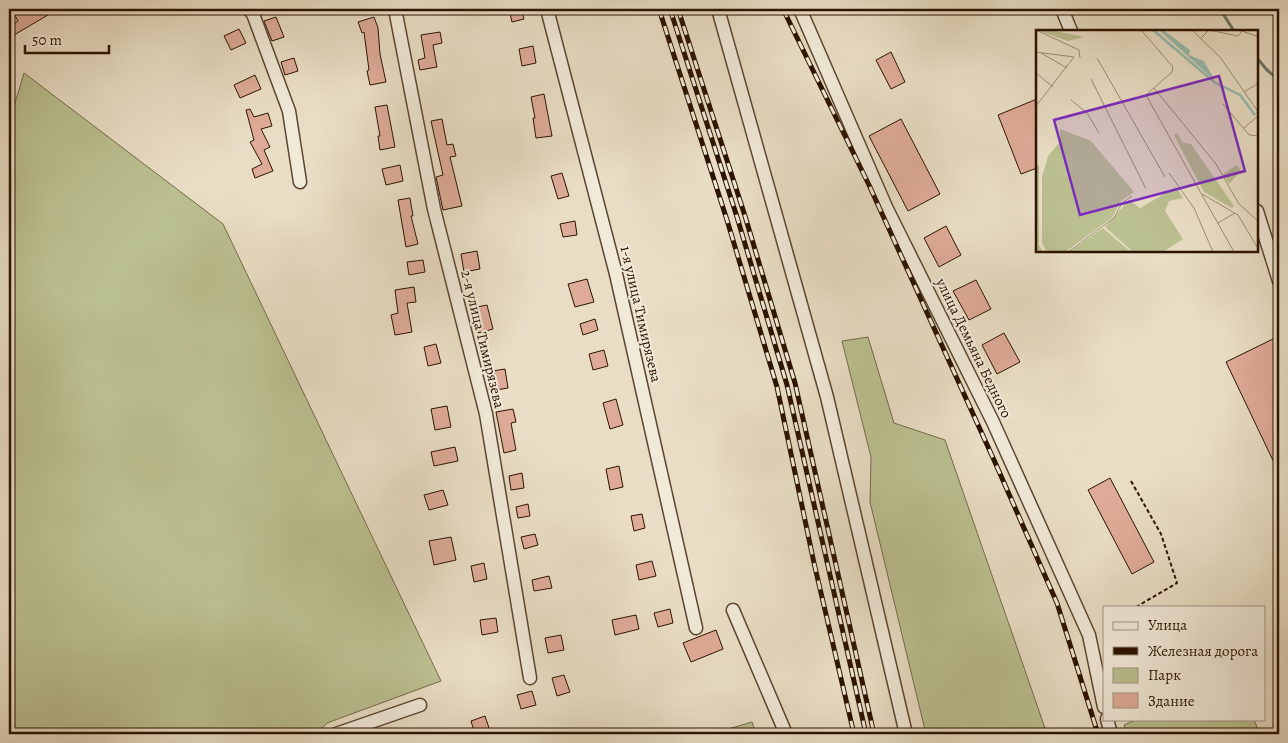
<svg xmlns="http://www.w3.org/2000/svg" width="1288" height="743" font-family="Alegreya,serif">
	<rect width="100%" height="100%" fill="#e9dec5"/>
	<filter id="stains"><feTurbulence type="fractalNoise" baseFrequency=".004" numOctaves="4"/><feColorMatrix values="0 0 0 0 .2 0 0 0 0 .09 0 0 0 0 .02 0 0 0 .5 -.17"/></filter>
	<radialGradient id="worn" r=".72"><stop offset=".6" stop-color="#630" stop-opacity="0"/><stop offset="1" stop-color="#630" stop-opacity=".3"/></radialGradient>
	<g fill="#bbc091" stroke="#746a48">
		<polygon points="24,73 223,224 441,681 327,723 317,734 9,734 9,123"/>
		<polygon points="868,337 894,423 945,440 1047,734 926,734 870,502 871,457 842,341"/>
		<polygon points="1138,719 1254,719 1259,733 1257,734 1127,734 1124,725"/>
		<polygon points="752,722 756,734 711,734"/>
	</g>
	<g fill="none" stroke-linecap="round" stroke-linejoin="round">
		<g stroke="#6d786a" stroke-width="3">
			<polyline points="1220,9 1234,31"/>
			<polyline points="1257,58 1267,70 1279,80"/>
		</g>
	</g>
	<g fill="#deab98" stroke="#2c1300">
		<polygon points="11,9 58,9 9,38 9,27 18,21"/>
		<polygon points="509,9 521,9 524,19 512,22"/>
		<polygon points="276,17 284,37 272,41 264,21"/>
		<polygon points="374,17 378,28 380,54 386,82 370,85 367,71 369,70 364,32 362,33 358,22"/>
		<polygon points="239,29 246,43 231,50 224,36"/>
		<polygon points="440,32 442,43 433,45 437,67 420,70 418,60 425,58 421,35"/>
		<polygon points="533,46 536,63 522,66 519,49"/>
		<polygon points="891,52 905,82 891,89 876,60"/>
		<polygon points="294,58 298,71 285,75 281,62"/>
		<polygon points="255,75 261,89 240,98 234,85"/>
		<polygon points="544,94 552,136 536,138 533,118 535,118 531,97"/>
		<polygon points="1037,99 1037,168 1021,174 998,115"/>
		<polygon points="387,105 395,147 380,150 378,136 380,136 375,107"/>
		<polygon points="250,109 254,117 268,113 272,126 261,129 270,147 264,150 273,171 255,178 252,169 262,164 250,142 254,140 246,110"/>
		<polygon points="442,119 447,145 453,144 456,156 450,157 462,206 443,210 436,177 443,175 431,121"/>
		<polygon points="901,119 940,194 908,211 869,136"/>
		<polygon points="400,165 403,181 386,185 382,169"/>
		<polygon points="562,173 569,196 558,199 551,176"/>
		<polygon points="410,198 413,216 411,216 418,244 406,247 398,200"/>
		<polygon points="575,221 577,235 563,237 560,224"/>
		<polygon points="946,226 961,255 939,267 924,238"/>
		<polygon points="477,251 480,269 464,272 461,254"/>
		<polygon points="423,260 425,272 409,275 407,262"/>
		<polygon points="587,279 594,302 575,307 568,284"/>
		<polygon points="976,280 991,309 969,320 953,291"/>
		<polygon points="414,287 416,302 407,303 412,332 395,335 391,315 398,313 395,290"/>
		<polygon points="487,305 493,329 478,333 472,308"/>
		<polygon points="595,319 598,330 583,335 580,324"/>
		<polygon points="1004,333 1020,362 997,374 982,345"/>
		<polygon points="1273,339 1279,352 1279,473 1226,362"/>
		<polygon points="436,344 441,363 428,366 424,347"/>
		<polygon points="604,350 608,366 593,370 589,354"/>
		<polygon points="505,369 508,388 490,391 486,372"/>
		<polygon points="616,399 623,425 610,429 603,403"/>
		<polygon points="447,406 451,427 435,430 431,409"/>
		<polygon points="513,409 516,422 511,423 516,450 504,453 496,412"/>
		<polygon points="455,447 458,461 434,466 431,452"/>
		<polygon points="619,466 623,487 610,490 606,469"/>
		<polygon points="522,473 524,488 511,490 509,476"/>
		<polygon points="1110,478 1154,562 1132,574 1088,490"/>
		<polygon points="443,490 448,505 429,510 424,495"/>
		<polygon points="528,504 530,516 518,518 516,507"/>
		<polygon points="642,514 645,528 634,531 631,516"/>
		<polygon points="535,534 538,545 524,549 521,537"/>
		<polygon points="451,537 456,560 434,565 429,541"/>
		<polygon points="652,561 656,576 639,580 636,565"/>
		<polygon points="484,563 487,579 474,582 471,566"/>
		<polygon points="549,576 552,588 534,591 532,580"/>
		<polygon points="670,609 673,623 658,627 654,613"/>
		<polygon points="636,615 639,629 615,635 612,620"/>
		<polygon points="496,618 498,632 482,635 480,620"/>
		<polygon points="716,630 723,649 691,662 683,643"/>
		<polygon points="561,635 564,650 548,653 545,638"/>
		<polygon points="564,675 570,692 557,696 552,678"/>
		<polygon points="532,691 536,705 521,709 517,695"/>
		<polygon points="485,716 491,734 475,734 471,721"/>
	</g>
	<g fill="none" stroke-linecap="round" stroke-linejoin="round">
		<g stroke="#5b4631" stroke-width="15">
			<g id="minor">
				<polyline points="249,9 253,14 289,111 300,182"/>
				<polyline points="395,9 434,209 486,414 530,678"/>
				<polyline points="547,9 616,274 696,628"/>
				<polyline points="718,9 827,397 906,734"/>
				<polyline points="800,9 886,207 993,422 1089,635 1104,707"/>
				<polyline points="1062,9 1071,31"/>
				<polyline points="1257,211 1279,281"/>
				<polyline points="733,610 786,734"/>
				<polyline points="1107,719 1111,734"/>
				<polyline points="336,734 420,705"/>
			</g>
		</g>
		<polyline stroke="#2c1300" stroke-width="2" stroke-dasharray="4 2.5" stroke-linecap="butt" points="1131,481 1161,534 1177,583 1136,607"/>
		<use href="#minor" stroke="#f1ead9" stroke-width="12"/>
		<g stroke="#2c1300" stroke-width="5">
			<g id="rail">
				<polyline points="659,9 727,220 777,387 814,563 854,734"/>
				<polyline points="670,9 737,217 787,385 866,734"/>
				<polyline points="678,9 745,216 795,383 874,734"/>
				<polyline points="783,9 869,185 994,460 1057,603 1098,734"/>
			</g>
		</g>
		<use href="#rail" stroke="#f1ead9" stroke-width="3" stroke-dasharray="9" stroke-linecap="butt"/>
	</g>
	<g text-anchor="middle" dominant-baseline="central" stroke-width="4" stroke-linejoin="round" paint-order="stroke">
		<g font-size="15" fill="#2c1300" stroke="#f1ead9">
			<text transform="translate(641 314) rotate(77)">1-я улица Тимирязева</text>
			<text transform="translate(483 339) rotate(76)">2-я улица Тимирязева</text>
			<text transform="translate(974 348) rotate(64)">улица Демьяна Бедного</text>
		</g>
	</g>
	<g transform="translate(1036 30)">
		<rect width="222" height="222" fill="#e9dec5"/>
		<path d="M1,0H15L48,7L32,11ZM24,99L55,111L98,162L85,171L76,188L29,222H11L6,213V147L12,126L24,112ZM141,103L147,113L155,114L198,176L196,178L168,162L138,105ZM3,134V215L7,222H0V137ZM201,135L205,141L193,154L187,144ZM140,157L147,168L133,171L129,181L147,209L127,222H97L69,197L93,170L104,178ZM67,198L95,222H33Z" fill="#bbc091"/>
		<path d="M123,0H127L154,20L153,25L168,31L179,51Z" fill="#98bcb0"/>
		<path fill="none" stroke="#98bcb0" stroke-width="2.5" d="M117,0L178,52L204,65L219,85"/>
		<path fill="none" stroke="#9d8d76" stroke-width="1" d="M0,0L43,20L44,28M105,0L137,37L136,42L110,65L198,222M156,0L184,27L223,83M202,6L206,1L223,7M165,8L173,0L202,6M0,22L38,27L0,76M5,23L31,38M61,28L129,147M0,43L17,57M55,49L110,159M118,58L180,134L203,174L223,192M208,62L223,53M35,70L51,83L63,103M187,74L213,105L223,106M208,98L223,85M133,143L158,178L177,222M166,164L202,185L223,220M182,193L199,183M32,222L78,188L86,173L96,166"/>
		<path fill="#7b2cbf" fill-opacity="0.15" stroke="#7b2cbf" stroke-width="2.5" d="M183,46L209,141L44,185L18,90Z"/>
		<rect width="222" height="222" fill="none" stroke="#2c1300" stroke-width="2.5"/>
	</g>
	<rect width="1288" height="743" fill="none" stroke="#e9dec5" stroke-width="30"/>
	<rect x="10" y="10" width="1268" height="723" fill="none" stroke="#2c1300" stroke-width="2.5"/>
	<rect x="15" y="15" width="1258" height="713" fill="none" stroke="#2c1300"/>
	<rect x="1103" y="606" width="162" height="115" fill="#f1ead9" stroke="#a29482"/>
	<rect x="1113" y="622" width="25" height="8" fill="#f1ead9" stroke="#a29482"/>
	<text x="1148" y="630" font-size="15" fill="#2c1300">Улица</text>
	<rect x="1113" y="647" width="25" height="8" fill="#2c1300" stroke="#a29482"/>
	<text x="1148" y="656" font-size="15" fill="#2c1300">Железная дорога</text>
	<rect x="1113" y="668" width="25" height="15" fill="#bbc091" stroke="#a29482"/>
	<text x="1148" y="680" font-size="15" fill="#2c1300">Парк</text>
	<rect x="1113" y="693" width="25" height="15" fill="#deab98" stroke="#a29482"/>
	<text x="1148" y="706" font-size="15" fill="#2c1300">Здание</text>
	<path d="M25 45v8h84v-8" fill="none" stroke="#2c1300" stroke-width="2.5"/>
	<text x="32" y="45" font-size="15" fill="#2c1300" stroke="#f1ead9" stroke-width="4" paint-order="stroke">50 m</text>
	<rect width="100%" height="100%" filter="url(#stains)"/>
	<rect width="100%" height="100%" fill="url(#worn)"/>
</svg>
